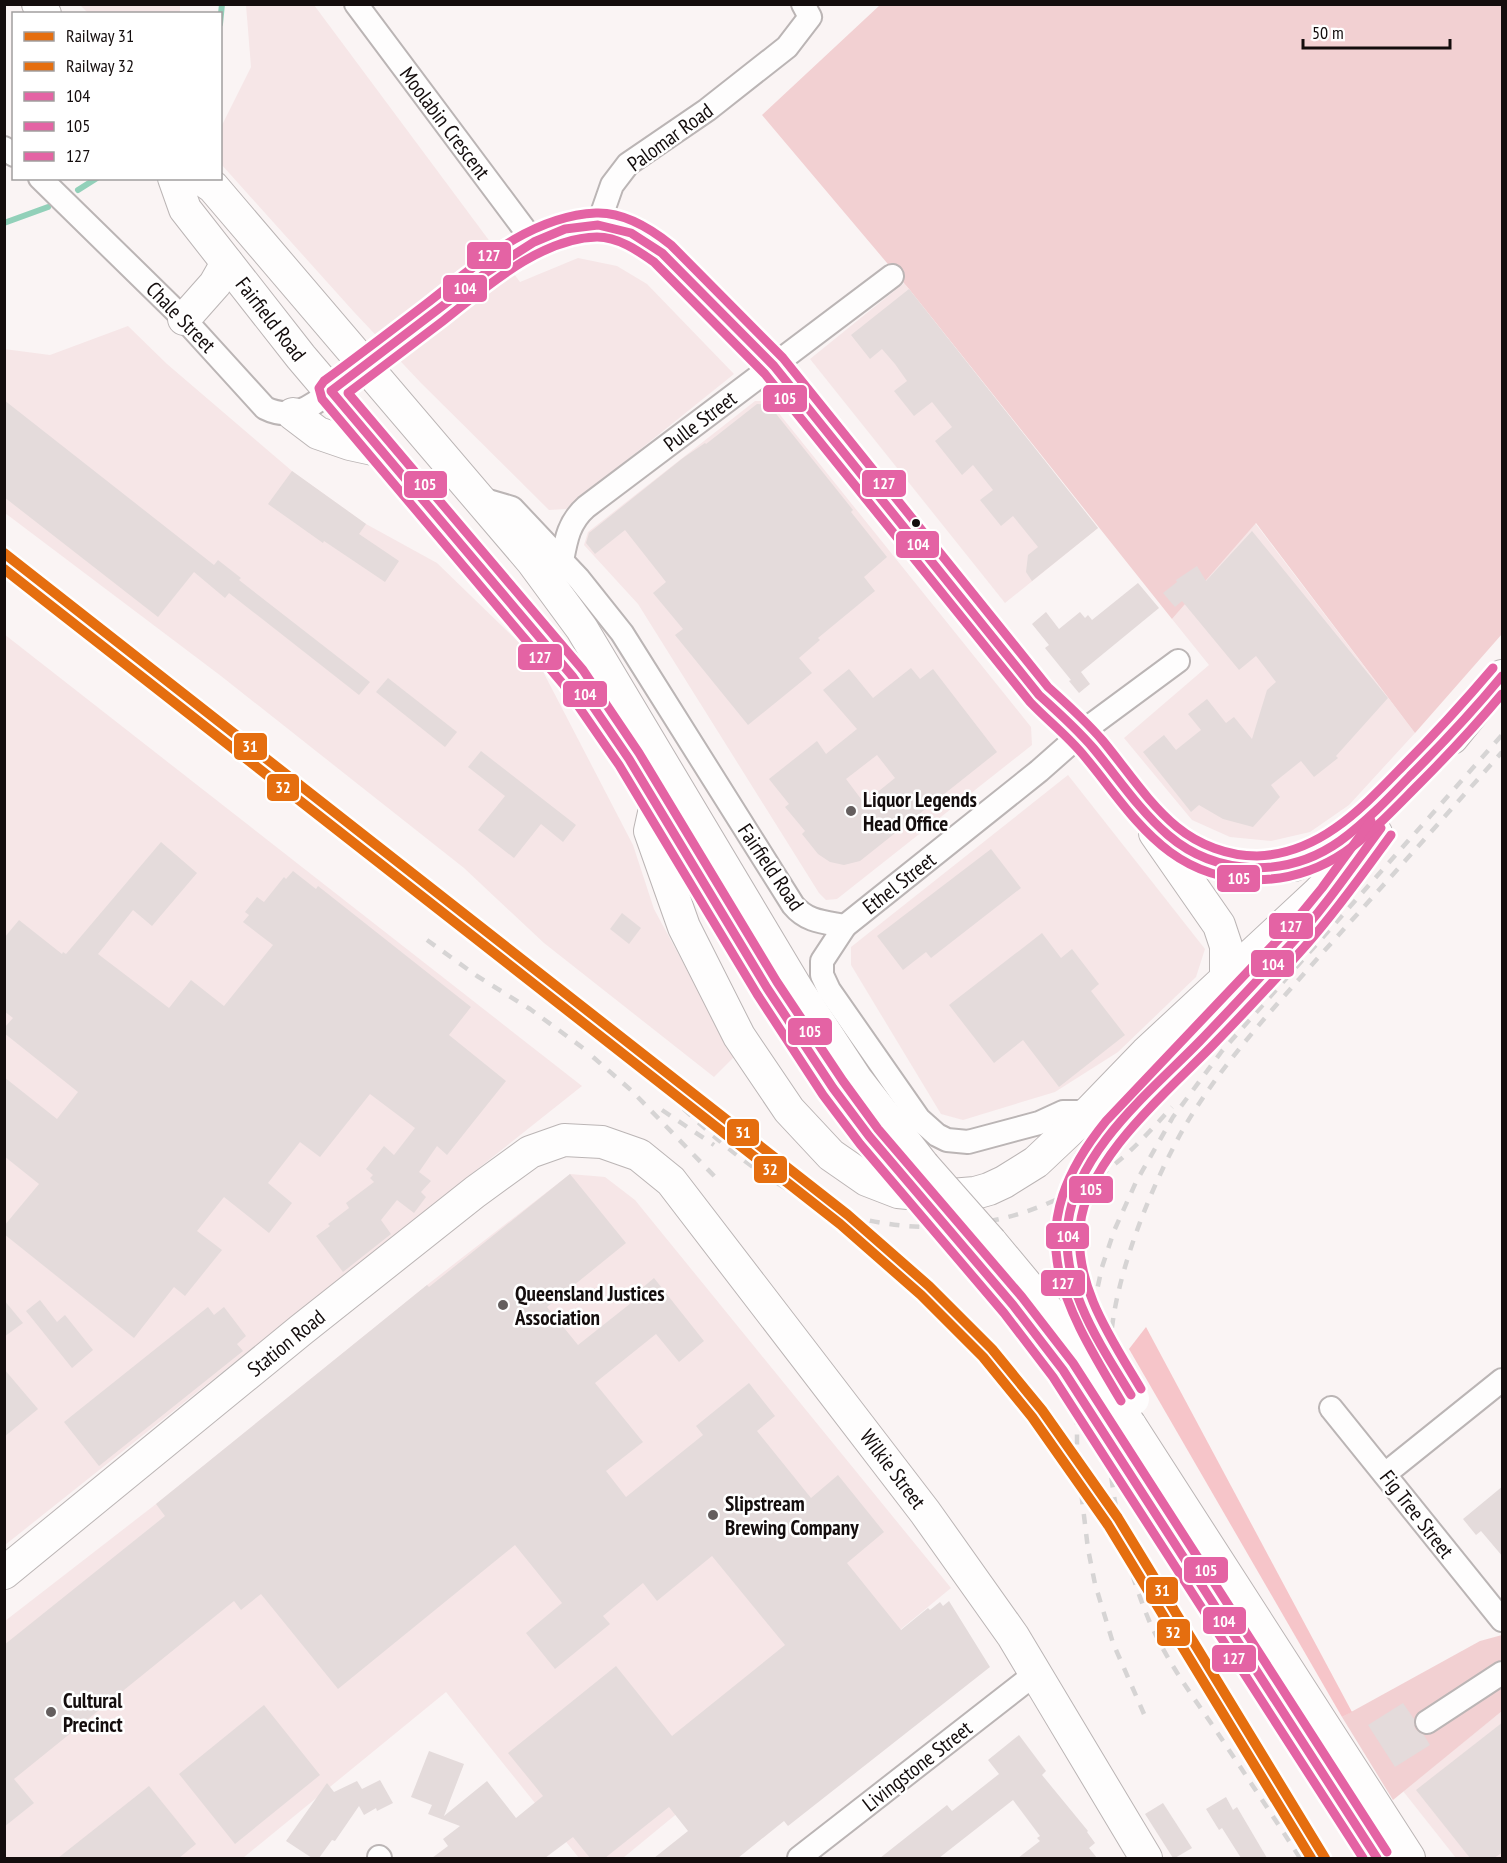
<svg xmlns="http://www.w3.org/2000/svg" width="1507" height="1863" font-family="'PT Sans Narrow',sans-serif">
	<rect width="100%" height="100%" fill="#faf4f4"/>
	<g fill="#f6e6e7">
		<polygon points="80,5 180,5 180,14 88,13"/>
		<polygon points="246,5 314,5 520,282 578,258 617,266 647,284 734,374 566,509 549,510 421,383 354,312 221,164 220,129 251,67"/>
		<polygon points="904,283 1098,528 1005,603 810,359"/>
		<polygon points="128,326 167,364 292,471 366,524 437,563 537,660 633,845 654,909 734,1057 714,1077 544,943 464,868 221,676 5,513 4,349 50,355"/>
		<polygon points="755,401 769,401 1031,727 1032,745 837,899 826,900 819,893 638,604 584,545 588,532"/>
		<polygon points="1255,523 1415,733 1349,805 1310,832 1271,841 1230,837 1192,820 1124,738 1209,665 1172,619"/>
		<polygon points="4,634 582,1086 5,1545 4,1545"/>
		<polygon points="1068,775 1205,949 1196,977 1118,1052 1055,1092 963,1120 941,1114 851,965 851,947"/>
		<polygon points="570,1174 605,1177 635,1200 951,1588 623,1858 579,1858 446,1692 243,1858 5,1858 5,1621 156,1504 427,1285"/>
		<polygon points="1502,1711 1502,1858 1456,1858 1403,1791"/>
	</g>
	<g fill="#f2d0d2">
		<polygon points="880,5 1502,5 1502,634 1415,733 1256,523 1172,619 909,289 762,115"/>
		<polygon points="1502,1635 1502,1711 1393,1800 1342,1717 1480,1641"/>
	</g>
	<polygon fill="#f6c5c9" points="1146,1327 1352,1712 1342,1717 1129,1349"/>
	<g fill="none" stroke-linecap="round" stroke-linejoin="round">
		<g stroke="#92d0b9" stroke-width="6">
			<polyline points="220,24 222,4"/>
			<polyline points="78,190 97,178"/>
			<polyline points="4,223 48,207"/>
		</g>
	</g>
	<g fill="#e4dbdb" fill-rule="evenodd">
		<polygon points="909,289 1098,528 1032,581 1026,572 1028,555 1038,547 1013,516 1001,526 980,500 993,490 973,465 962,475 935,441 952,427 932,402 914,416 894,391 907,381 895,364 882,349 870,359 851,335"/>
		<polygon points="4,400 214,565 218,560 241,578 239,580 370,682 359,695 229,593 225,598 194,572 158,617 4,497"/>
		<polygon points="757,404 769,405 853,510 851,512 887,557 864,577 875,591 818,638 820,640 799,658 812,673 748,725 675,635 683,629 653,593 666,582 625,530 595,554 586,543 589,533 683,458 705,443 706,444"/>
		<polygon points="292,471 366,524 359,534 399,561 385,582 324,541 323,543 268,504"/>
		<polygon points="1252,531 1388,698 1336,756 1338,758 1314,777 1301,761 1271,785 1280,797 1253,827 1223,819 1199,805 1191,812 1143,752 1164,735 1176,750 1201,730 1188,714 1207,699 1226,723 1234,717 1252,739 1267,690 1276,682 1256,656 1239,670 1182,601 1175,607 1163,593 1177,582 1176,580 1197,566 1206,581"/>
		<polygon points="1138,583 1159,608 1081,672 1090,684 1079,693 1069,681 1071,680 1045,648 1049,645 1032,624 1046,612 1059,629 1080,612 1085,618 1088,615 1092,620"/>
		<path d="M911,668L920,679L933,669L997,752L860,861L844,865L830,862L818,854L802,834L805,831L785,807L789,804L769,779L817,741L826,754L857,729L823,690L849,669L873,698ZM877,755L895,778L864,803L846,779Z"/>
		<polygon points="388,678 457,732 445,747 376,692"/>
		<polygon points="481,751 576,825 563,842 541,824 514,858 478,830 505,796 468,767"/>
		<polygon points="161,842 197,873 152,926 133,910 98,954 169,1008 191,980 224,1006 273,945 243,922 249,915 245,912 257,897 264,902 284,877 286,879 293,871 316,889 318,886 471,1007 449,1035 506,1081 447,1155 437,1146 419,1172 431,1181 421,1192 426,1197 414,1213 397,1200 381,1220 391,1234 343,1272 316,1236 330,1226 328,1224 349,1208 346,1203 374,1182 370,1178 373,1175 366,1169 384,1146 394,1155 415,1128 370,1094 320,1157 300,1142 268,1183 292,1203 269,1233 224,1197 197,1231 222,1250 185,1296 174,1287 134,1338 4,1234 4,1226 39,1184 4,1156 4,1077 57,1119 78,1092 4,1033 4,1028 13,1018 4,1011 4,938 19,920 62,954 63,952 66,954"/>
		<polygon points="991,849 1021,888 931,958 926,952 903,970 877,936"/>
		<polygon points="622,913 641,928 629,944 610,929"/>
		<polygon points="1042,933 1061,958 1072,949 1099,984 1091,991 1125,1035 1059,1087 1023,1040 994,1063 949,1005"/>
		<polygon points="570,1174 626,1243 547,1307 578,1345 631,1303 628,1300 654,1278 704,1341 679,1362 656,1334 595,1383 643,1442 606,1471 626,1497 703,1435 696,1426 749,1383 775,1416 757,1431 811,1498 838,1475 884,1532 847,1563 901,1630 928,1608 930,1610 940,1602 943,1606 949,1601 990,1667 788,1826 784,1821 738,1858 654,1858 688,1831 669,1807 605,1858 590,1858 573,1837 545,1858 432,1858 448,1846 443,1839 460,1826 428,1814 432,1805 411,1797 429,1751 464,1764 444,1816 487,1781 516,1818 543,1796 508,1753 616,1666 672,1736 785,1645 712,1556 657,1601 643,1583 603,1616 610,1624 555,1669 526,1633 562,1603 515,1545 338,1689 261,1594 241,1610 234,1601 14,1779 34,1803 4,1827 4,1645 165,1516 156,1504 427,1285 429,1287"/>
		<polygon points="4,1300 23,1323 4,1337"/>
		<polygon points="40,1300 57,1322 65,1315 93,1350 72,1368 26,1311"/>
		<polygon points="208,1307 214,1315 224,1307 246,1336 237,1344 243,1351 99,1466 64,1422"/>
		<polygon points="4,1369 38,1409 4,1437"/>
		<polygon points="1503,1486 1503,1557 1481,1531 1476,1535 1463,1519"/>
		<polygon points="1403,1703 1414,1719 1415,1729 1424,1735 1430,1745 1395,1767 1368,1725"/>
		<polygon points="264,1705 320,1775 235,1844 179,1774"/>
		<polygon points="1503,1722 1503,1852 1494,1858 1470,1858 1416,1790"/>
		<polygon points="1019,1735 1046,1771 1042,1775 1088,1831 1087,1832 1095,1843 1089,1848 1097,1858 1018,1858 1040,1841 1037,1838 1040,1836 1013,1800 939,1858 880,1858 947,1805 952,1811 999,1774 988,1760"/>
		<polygon points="380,1780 393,1803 377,1811 376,1808 364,1815 359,1806 335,1841 332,1840 319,1858 312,1858 286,1841 327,1783 334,1792 357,1781 362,1789"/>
		<polygon points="149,1786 196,1844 179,1858 58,1858"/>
		<polygon points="1226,1797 1233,1810 1237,1807 1267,1858 1241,1858 1222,1828 1219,1830 1206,1809"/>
		<polygon points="1163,1803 1192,1848 1175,1858 1173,1858 1145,1814"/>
	</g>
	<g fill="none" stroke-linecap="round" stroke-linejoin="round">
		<g stroke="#bbb5b5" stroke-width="26">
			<g id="street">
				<polyline points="356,4 534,242"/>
				<polyline points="4,148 14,155"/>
				<path d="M40,178L184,319L265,408C291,421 310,408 331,391"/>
				<polyline points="598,225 612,185 628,164 707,110 787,47 810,17 803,4"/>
				<path d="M478,498L512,508L579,579L622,633L793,905C807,922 824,922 845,926"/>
				<path d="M562,561C566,539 569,522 586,507L892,276"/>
				<polyline points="1089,1112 1063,1112 1039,1123 968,1142 947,1140 937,1135 919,1119 829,990 822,975 822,961 845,926 1039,771 1090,726 1178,661"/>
				<polyline points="1331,1408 1502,1620"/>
				<polyline points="1385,1474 1502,1380"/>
				<polyline points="1427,1722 1502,1673"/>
				<polyline points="379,1857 380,1858"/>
				<polyline points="799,1858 1035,1674"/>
			</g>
		</g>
		<g stroke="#bbb5b5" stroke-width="34">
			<g id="secondary">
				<polyline points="38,4 45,14"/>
				<polyline points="174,178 185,209 301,357 573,677 629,759 801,1041 833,1088 894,1167"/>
				<polyline points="200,178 213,187 532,561 582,629 797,989 856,1079 923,1165"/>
				<polyline points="184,319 215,284 227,263"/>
				<path d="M331,391C366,365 401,338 437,311C484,275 533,228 596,226C621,225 643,238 662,253L789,383L1039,695L1082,734L1132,797L1168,835L1189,850L1223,864L1262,869L1294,865L1319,855L1342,840L1362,825L1464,722"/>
				<polyline points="293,414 318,433 350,444 382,451"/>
				<polyline points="1452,738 1502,676"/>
				<polyline points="656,804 650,831 684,927 739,1036 789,1110 831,1155 867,1180 898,1192 939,1196 975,1193 989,1189 1004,1182 1036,1162 1089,1112 1146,1053 1317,894 1376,833"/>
				<polyline points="1155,833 1219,925 1226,946 1226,979"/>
				<polyline points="1080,1180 1090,1161 1114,1130 1285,949"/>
				<polyline points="1068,1225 1070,1266 1079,1300"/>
				<polyline points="991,1242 1070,1337"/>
				<polyline points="961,1245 1013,1305 1063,1370"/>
				<polyline points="1130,1425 1409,1858"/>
				<polyline points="1125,1464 1377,1858"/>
				<polyline points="4,1573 301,1330 475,1192 530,1152 564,1140 602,1142 639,1155 671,1181 925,1512 1013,1636 1146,1858"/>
			</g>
		</g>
		<use href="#street" stroke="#fefdfd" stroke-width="22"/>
		<use href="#secondary" stroke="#fefdfd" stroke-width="32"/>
		<g stroke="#d6d4d4" stroke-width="4.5" stroke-dasharray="10 10" stroke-linecap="butt">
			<polyline points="427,940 477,976 530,1009 583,1048"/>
			<path d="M554,984C587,1016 620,1048 652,1079C693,1118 733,1157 782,1186C882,1246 1008,1239 1103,1173C1129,1155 1151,1130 1172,1107"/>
			<polyline points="593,1057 632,1091 719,1181"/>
			<polyline points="662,1110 714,1145"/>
			<polyline points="1144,1714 1113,1643 1095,1584 1088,1549 1077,1458 1077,1411 1081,1365 1102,1267 1114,1231 1136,1182 1173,1117 1222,1051 1502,735"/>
			<path d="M1300,1858C1271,1813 1241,1768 1211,1723C1188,1690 1164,1656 1148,1618C1110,1525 1098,1419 1113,1320C1122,1259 1154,1180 1185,1126C1221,1065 1270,1012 1317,959C1379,890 1441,821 1502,752"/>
		</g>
		<g stroke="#bbb5b5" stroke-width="34" stroke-linecap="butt">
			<g id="secondary-bridge">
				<polyline points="923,1165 991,1242"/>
				<polyline points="894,1167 961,1245"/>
				<polyline points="1068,1225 1071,1206 1080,1180"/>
				<polyline points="1079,1300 1090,1324 1133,1399"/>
				<polyline points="1070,1337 1130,1425"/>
				<polyline points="1063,1370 1125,1464"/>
			</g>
		</g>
		<use href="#secondary-bridge" stroke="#fefdfd" stroke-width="32"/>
		<g stroke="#fff" stroke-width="14">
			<g id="bus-1">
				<path d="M1131,1395C1100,1344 1060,1287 1068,1223C1077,1150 1150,1092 1199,1042C1230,1010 1261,976 1292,943C1325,907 1352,867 1381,828"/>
				<path d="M1377,1858L1063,1370L1013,1305L869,1136L833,1088L767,988L629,759L573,677L331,391L487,272L534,242L565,229L598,225L631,233L662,253L774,366L1039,695C1058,712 1077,729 1094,749C1118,778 1139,810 1168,835C1217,877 1288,878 1340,841C1366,822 1388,799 1410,776C1442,744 1473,711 1502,676"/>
			</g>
		</g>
		<g stroke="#fff" stroke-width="14">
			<g id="bus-2">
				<path d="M1141,1389C1112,1340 1074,1286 1080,1226C1087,1158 1166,1093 1212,1046C1244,1013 1277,978 1308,943C1338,909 1364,872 1391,835"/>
				<path d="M1387,1852L1073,1363L1022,1297L878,1129L843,1081L777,982L639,753L583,670L348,393C380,369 411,345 443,321C485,288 540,238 597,237C618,237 637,250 654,262L765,374L1030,702C1048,721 1068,736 1085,757C1112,789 1135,826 1170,852C1222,890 1292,888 1345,852C1372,833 1395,808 1419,784C1448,755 1476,725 1502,694"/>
			</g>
		</g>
		<g stroke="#fff" stroke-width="14">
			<g id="bus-3">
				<path d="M1121,1401C1058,1296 1019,1228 1106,1121L1290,927L1322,888L1371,821"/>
				<path d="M1363,1858L1053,1377L1004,1313L860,1144L823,1095L757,994L619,765L563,684L322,399L319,388L324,381C358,356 392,330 426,304C476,265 530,216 596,213C624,212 650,228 671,245L783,358L1048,687C1067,704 1086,721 1103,741C1127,770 1148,803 1177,827C1199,845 1228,856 1257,856C1320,854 1362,808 1403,766C1435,734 1464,702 1493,668"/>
			</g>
		</g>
		<use href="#bus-1" stroke="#e463a4" stroke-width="9"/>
		<use href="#bus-2" stroke="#e463a4" stroke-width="9"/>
		<use href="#bus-3" stroke="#e463a4" stroke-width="9"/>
		<g stroke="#fff" stroke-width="15">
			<polyline id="rail-1" points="4,553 848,1215 929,1286 992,1349 1042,1410 1118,1518 1325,1858"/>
		</g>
		<g stroke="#fff" stroke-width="15">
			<polyline id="rail-2" points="4,569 840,1224 921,1295 983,1357 1032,1417 1108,1525 1311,1858"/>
		</g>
		<use href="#rail-1" stroke="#e56e0f" stroke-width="10"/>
		<use href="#rail-2" stroke="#e56e0f" stroke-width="10"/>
	</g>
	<circle fill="#140d0d" stroke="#fff" stroke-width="2" cx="916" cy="523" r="5"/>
	<g fill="#645e5e" stroke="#fff" stroke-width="2">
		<circle cx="851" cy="811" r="6"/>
		<circle cx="503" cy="1305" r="6"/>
		<circle cx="713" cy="1515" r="6"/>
		<circle cx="51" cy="1712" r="6"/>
	</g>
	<g text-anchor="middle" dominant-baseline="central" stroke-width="5" stroke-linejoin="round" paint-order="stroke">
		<g font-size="21" fill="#140d0d" stroke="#fff">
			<text transform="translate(445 123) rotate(53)">Moolabin Crescent</text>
			<text transform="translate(670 137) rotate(-36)">Palomar Road</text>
			<text transform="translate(181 317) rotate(46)">Chale Street</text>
			<text transform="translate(271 319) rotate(52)">Fairfield Road</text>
			<text transform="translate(700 421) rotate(-37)">Pulle Street</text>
			<text transform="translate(771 867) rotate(56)">Fairfield Road</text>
			<text transform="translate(899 883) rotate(-38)">Ethel Street</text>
			<text transform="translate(286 1343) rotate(-39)">Station Road</text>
			<text transform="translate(893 1469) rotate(53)">Wilkie Street</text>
			<text transform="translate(1417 1514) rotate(52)">Fig Tree Street</text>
			<text transform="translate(917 1766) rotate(-38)">Livingstone Street</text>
		</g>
		<g font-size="21" font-weight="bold" fill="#140d0d" stroke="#fff" text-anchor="start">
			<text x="863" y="799">Liquor Legends<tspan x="863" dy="24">Head Office</tspan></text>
			<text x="515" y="1293">Queensland Justices<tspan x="515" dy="24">Association</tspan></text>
			<text x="725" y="1503">Slipstream<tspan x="725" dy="24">Brewing Company</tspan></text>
			<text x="63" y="1700">Cultural<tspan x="63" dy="24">Precinct</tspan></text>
		</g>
	</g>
	<g stroke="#fff" stroke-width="2">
		<rect x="466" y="241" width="46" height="29" rx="6" fill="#e463a4"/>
		<rect x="442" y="274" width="46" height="29" rx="6" fill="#e463a4"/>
		<rect x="762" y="384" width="46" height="29" rx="6" fill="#e463a4"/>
		<rect x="861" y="469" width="46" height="29" rx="6" fill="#e463a4"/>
		<rect x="403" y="470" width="45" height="29" rx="6" fill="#e463a4"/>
		<rect x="895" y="530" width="45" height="29" rx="6" fill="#e463a4"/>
		<rect x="517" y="643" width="46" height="28" rx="6" fill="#e463a4"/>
		<rect x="562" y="680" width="46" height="28" rx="6" fill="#e463a4"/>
		<rect x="233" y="732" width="35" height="29" rx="6" fill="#e56e0f"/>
		<rect x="266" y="773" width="34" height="29" rx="6" fill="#e56e0f"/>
		<rect x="1216" y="864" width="45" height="29" rx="6" fill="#e463a4"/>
		<rect x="1268" y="912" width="46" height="28" rx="6" fill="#e463a4"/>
		<rect x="1250" y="949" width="45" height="29" rx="6" fill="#e463a4"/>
		<rect x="787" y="1017" width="46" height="29" rx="6" fill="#e463a4"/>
		<rect x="726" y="1118" width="34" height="29" rx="6" fill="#e56e0f"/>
		<rect x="753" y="1155" width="35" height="29" rx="6" fill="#e56e0f"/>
		<rect x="1068" y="1175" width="46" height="29" rx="6" fill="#e463a4"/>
		<rect x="1045" y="1222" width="45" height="28" rx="6" fill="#e463a4"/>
		<rect x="1040" y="1269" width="46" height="28" rx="6" fill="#e463a4"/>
		<rect x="1183" y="1556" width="46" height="28" rx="6" fill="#e463a4"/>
		<rect x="1145" y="1576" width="34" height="29" rx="6" fill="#e56e0f"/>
		<rect x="1202" y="1606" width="45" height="29" rx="6" fill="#e463a4"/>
		<rect x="1156" y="1618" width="35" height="29" rx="6" fill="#e56e0f"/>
		<rect x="1211" y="1644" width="46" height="29" rx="6" fill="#e463a4"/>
	</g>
	<g font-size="16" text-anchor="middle" font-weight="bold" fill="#fff">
		<text x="489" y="261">127</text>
		<text x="465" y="294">104</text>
		<text x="785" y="404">105</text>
		<text x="884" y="489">127</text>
		<text x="425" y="490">105</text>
		<text x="918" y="550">104</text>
		<text x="540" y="663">127</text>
		<text x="585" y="700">104</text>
		<text x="250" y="752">31</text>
		<text x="283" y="793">32</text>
		<text x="1239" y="884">105</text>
		<text x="1291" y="932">127</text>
		<text x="1273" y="970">104</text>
		<text x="810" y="1037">105</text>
		<text x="743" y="1138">31</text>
		<text x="770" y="1175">32</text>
		<text x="1091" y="1195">105</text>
		<text x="1068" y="1242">104</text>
		<text x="1063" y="1289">127</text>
		<text x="1206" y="1576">105</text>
		<text x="1162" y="1596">31</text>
		<text x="1224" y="1627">104</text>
		<text x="1173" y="1638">32</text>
		<text x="1234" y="1664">127</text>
	</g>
	<rect width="1507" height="1863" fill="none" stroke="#140d0d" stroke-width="12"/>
	<rect x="12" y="12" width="210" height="168" fill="#ffffff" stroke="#a19e9e" stroke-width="1.5"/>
	<rect x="24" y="32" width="30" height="9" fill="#e56e0f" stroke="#a19e9e" stroke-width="1.5"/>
	<text x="66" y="42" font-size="18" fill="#140d0d">Railway 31</text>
	<rect x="24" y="62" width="30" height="9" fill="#e56e0f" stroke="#a19e9e" stroke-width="1.5"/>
	<text x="66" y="72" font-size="18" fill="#140d0d">Railway 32</text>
	<rect x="24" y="92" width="30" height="9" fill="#e463a4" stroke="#a19e9e" stroke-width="1.5"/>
	<text x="66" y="102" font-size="18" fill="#140d0d">104</text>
	<rect x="24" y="122" width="30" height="9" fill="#e463a4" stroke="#a19e9e" stroke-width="1.5"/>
	<text x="66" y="132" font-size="18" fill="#140d0d">105</text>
	<rect x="24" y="152" width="30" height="9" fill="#e463a4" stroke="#a19e9e" stroke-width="1.5"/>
	<text x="66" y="162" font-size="18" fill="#140d0d">127</text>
	<path d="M1303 39v9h147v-9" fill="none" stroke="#140d0d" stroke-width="3"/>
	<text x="1312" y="39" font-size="18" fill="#140d0d" stroke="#ffffff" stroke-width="4.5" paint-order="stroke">50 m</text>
</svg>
